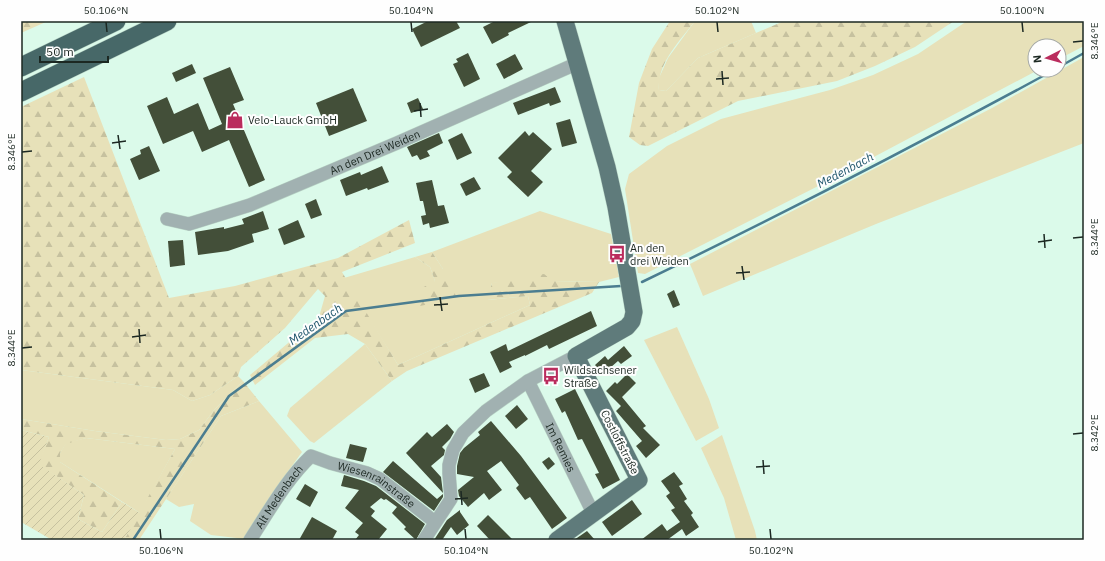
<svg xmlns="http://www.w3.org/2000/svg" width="1105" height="561" font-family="'IBM Plex Sans',sans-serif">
	<defs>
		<pattern id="forest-firs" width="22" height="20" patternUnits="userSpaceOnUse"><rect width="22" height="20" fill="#e7e1b9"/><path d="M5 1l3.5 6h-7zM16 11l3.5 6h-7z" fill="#c6c19f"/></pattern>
		<pattern id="garden-furrows" width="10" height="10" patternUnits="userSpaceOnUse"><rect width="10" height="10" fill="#e7e1b9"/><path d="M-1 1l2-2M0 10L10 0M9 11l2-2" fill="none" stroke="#c6c19f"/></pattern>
	</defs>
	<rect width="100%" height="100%" fill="#dbfaea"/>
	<g fill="#e7e1b9">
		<polygon points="695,21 751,21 756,33 698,58 666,91 659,90 659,78 668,58"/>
		<polygon points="967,21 1084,21 1084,46 1059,59 1059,46 1035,46 1035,70 1038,70 838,176 645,274 638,273 625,189 629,174 667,146 721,119 830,90 873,75 918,54"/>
		<polygon points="1084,57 1084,143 876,224 703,296 690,264 992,108"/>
		<polygon points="540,211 611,234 619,277 599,282 553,281 492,283 488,300 528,296 530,305 398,365 344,278 415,257 430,267 435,281 420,305 443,269 432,252"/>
		<polygon points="677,327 709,399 719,428 696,441 644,340"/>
		<polygon points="365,344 392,381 314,443 310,441 287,416 290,408"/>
		<polygon points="21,370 173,390 192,401 210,395 238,376 243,381 214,410 199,430 180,439 166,440 95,431 21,419"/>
		<polygon points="259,401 302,452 282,480 245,539 211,535 190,521 194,504 179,507 166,499 221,416"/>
		<polygon points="722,435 755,531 757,540 736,540 724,498 701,448"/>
		<polygon points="86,438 175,449 140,513 60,462 60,453 66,443"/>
	</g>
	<g fill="url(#forest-firs)">
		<polygon points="21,21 48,21 21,33"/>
		<path d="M670,21H695C680,41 657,63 659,90L666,91L698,58L784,21H954L915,47L875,66L837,81L738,101L648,146L640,145L629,137L639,83L652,49Z"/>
		<polygon points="84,77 169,298 235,286 338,258 409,220 415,243 342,272 398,365 530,305 528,296 487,300 492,283 544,274 553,281 599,282 592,293 407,371 392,381 365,344 348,334 315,338 255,385 250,375 319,317 325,296 318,289 285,328 241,367 238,376 210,395 192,401 173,390 21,370 21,107"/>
		<polygon points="432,252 443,269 457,298 420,306 420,289 435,281 430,267 415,257"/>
		<polygon points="243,381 259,401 221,416 139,540 124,540 175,449 86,438 66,444 60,453 60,462 122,502 102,532 78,519 84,495 38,464 49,437 21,430 21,419 95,431 166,440 180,439 199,430 214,410"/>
	</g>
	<polygon fill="url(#garden-furrows)" points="21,430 49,437 39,464 84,495 78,519 102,532 122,502 140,513 124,540 52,540 21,522"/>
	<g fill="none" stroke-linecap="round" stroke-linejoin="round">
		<g stroke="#4b7d90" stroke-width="2.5">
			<polyline points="1059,67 1084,53"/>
			<path d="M642,282C781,215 918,144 1054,70"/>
			<polyline points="133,540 229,396 346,311 459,296 621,286"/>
		</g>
	</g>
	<g fill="#434f39">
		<polygon points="428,21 456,21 460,28 421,47 412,29"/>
		<polygon points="495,21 533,21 508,33 509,35 492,44 483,27"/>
		<polygon points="468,53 480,79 464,87 453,64 458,62 456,59"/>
		<polygon points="515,54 523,69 504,79 496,64"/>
		<polygon points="192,64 196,73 176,82 172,73"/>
		<polygon points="230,67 244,100 233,104 265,180 249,187 229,140 202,152 193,131 163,144 147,106 167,97 174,114 198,103 209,130 222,124 203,78"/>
		<polygon points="555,87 561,102 550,106 549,103 518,115 513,103"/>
		<polygon points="353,88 367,121 329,136 316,103"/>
		<polygon points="418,98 423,109 411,113 407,103"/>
		<polygon points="570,119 577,143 562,147 556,123"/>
		<polygon points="525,131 529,136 533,132 552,149 531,171 543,182 528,197 507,177 512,172 498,158"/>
		<polygon points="439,133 443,143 427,151 430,156 420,160 417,155 412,157 407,147"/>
		<polygon points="462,133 472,153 457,160 448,140"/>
		<polygon points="149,146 160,171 139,180 130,159 141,154 140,150"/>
		<polygon points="382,166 389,182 368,190 367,188 346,196 340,180 360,172 361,175"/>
		<polygon points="474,177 481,189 466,196 460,184"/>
		<polygon points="432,180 438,206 444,205 449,223 430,228 429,223 423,225 421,216 426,215 423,201 420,201 416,183"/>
		<polygon points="316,199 322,215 311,219 305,204"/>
		<polygon points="263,211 269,229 252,234 254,242 228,251 198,255 195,232 224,227 224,229 244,224 242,219"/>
		<polygon points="298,220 305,237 284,245 278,229"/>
		<polygon points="183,240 185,265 170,267 168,241"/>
		<polygon points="674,290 680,305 673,308 667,294"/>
		<polygon points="591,311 597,326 549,349 547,345 525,356 525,355 509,362 512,367 500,373 490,352 506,344 508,351"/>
		<polygon points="624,346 632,356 621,364 618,361 603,374 595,365 605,356 608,360"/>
		<polygon points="484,373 490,386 475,393 469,379"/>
		<polygon points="627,374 636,383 622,397 646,426 643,428 660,445 646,458 636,446 642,441 616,411 621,406 606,391 615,382 617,384"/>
		<polygon points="575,389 620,480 603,489 595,474 599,473 582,439 578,440 565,411 562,413 555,399"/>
		<polygon points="517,405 528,419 516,429 505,416"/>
		<polygon points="491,421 521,456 567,518 552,529 530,497 525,500 516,488 519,485 501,461 487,471 502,490 489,500 484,493 468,507 459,496 458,490 474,477 457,474 457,466 460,453 464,448 480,435 478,432"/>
		<polygon points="447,424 454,432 450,439 442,447 445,450 444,455 431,466 441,477 443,493 406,453 427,432 432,437"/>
		<polygon points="350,444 367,448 363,462 346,458"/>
		<polygon points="549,457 555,464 548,470 542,462"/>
		<polygon points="393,461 437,499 443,494 443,497 434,511 383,472"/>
		<polygon points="674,472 683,484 679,486 687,499 684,501 693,513 691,515 699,527 686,536 682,529 667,540 641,540 662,524 667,531 680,522 671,510 675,508 666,496 670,493 661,481"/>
		<polygon points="344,475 364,481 376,486 425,524 416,540 404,529 406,527 392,513 397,507 386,499 384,500 381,498 370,507 375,511 371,516 387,529 378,540 355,540 359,535 355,532 363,523 345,508 359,490 341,486"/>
		<polygon points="305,484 318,492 310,507 296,499"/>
		<polygon points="632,500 642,514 612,536 602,522"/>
		<polygon points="460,510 460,512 469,525 457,535 451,527 442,540 434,540 447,520"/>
		<polygon points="488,515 513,540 490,540 477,526"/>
		<polygon points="312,517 337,531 332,540 299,540"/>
		<polygon points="587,531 595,540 574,540"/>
	</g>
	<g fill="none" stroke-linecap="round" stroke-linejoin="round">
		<g stroke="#b9d4c6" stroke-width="14">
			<g id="minor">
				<path id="s1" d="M167,219L189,224L250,205L397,143L578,63"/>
				<path id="s2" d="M528,381L594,515"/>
				<path id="s3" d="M250,540C269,511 286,480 311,456L330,463L367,473L380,479L435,522"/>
				<polyline points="424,540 451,499 449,473 449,465 453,450 463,433 486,411 528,381 576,356"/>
			</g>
		</g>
		<g stroke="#b9d4c6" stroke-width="18">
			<polyline id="major" points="557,540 639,480 576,356 627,327 632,321 634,312 616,207 607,167 565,21"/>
		</g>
		<g stroke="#b9d4c6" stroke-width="20">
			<g id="highway">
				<polyline points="21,67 116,21"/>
				<polyline points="21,92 167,21"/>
			</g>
		</g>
		<use href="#minor" stroke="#a1b1b1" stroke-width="13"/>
		<use href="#major" stroke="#5f7b7b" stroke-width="17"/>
		<use href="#highway" stroke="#476868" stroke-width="19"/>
	</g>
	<path fill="none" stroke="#1c2822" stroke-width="1.5" d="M106,22L107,32M411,22L412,32M717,22L718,32M1022,22L1023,32M1073,42L1083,41M722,71L723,85M716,79L729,78M420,103L421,117M414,111L428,109M118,135L120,149M112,143L126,141M22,152L32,151M1044,234L1045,248M1073,238L1083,237M1038,242L1052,240M742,266L744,280M736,273L750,272M440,297L442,311M434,305L448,304M139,329L140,343M132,337L146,335M22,348L32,347M1073,434L1083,433M763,460L764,474M756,467L770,466M461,491L462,505M455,499L468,498M160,529L161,539M465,529L466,539M770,529L771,539"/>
	<defs>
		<g id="shop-bare" transform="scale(1.38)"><path d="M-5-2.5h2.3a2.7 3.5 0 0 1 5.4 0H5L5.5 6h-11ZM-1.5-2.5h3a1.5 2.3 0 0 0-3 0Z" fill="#ba2c5d" stroke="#fefefe" stroke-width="2.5" paint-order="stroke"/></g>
		<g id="bus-bare" transform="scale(1.38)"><path d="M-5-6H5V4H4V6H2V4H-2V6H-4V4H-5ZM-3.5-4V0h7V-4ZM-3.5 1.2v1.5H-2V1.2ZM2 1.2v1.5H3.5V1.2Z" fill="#ba2c5d" stroke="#fefefe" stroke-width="2.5" paint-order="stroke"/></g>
	</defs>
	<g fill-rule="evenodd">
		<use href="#shop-bare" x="235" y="120"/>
		<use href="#bus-bare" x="617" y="254"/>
		<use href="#bus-bare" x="551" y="376"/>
	</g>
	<g text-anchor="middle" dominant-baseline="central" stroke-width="4" stroke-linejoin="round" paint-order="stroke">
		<g font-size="11" fill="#1c2822" stroke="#fefefe" text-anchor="start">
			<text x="248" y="120">Velo-Lauck GmbH</text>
			<text x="630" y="248">An den<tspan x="630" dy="13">drei Weiden</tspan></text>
			<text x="564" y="370">Wildsachsener<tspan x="564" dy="13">Straße</tspan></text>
		</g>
		<g font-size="11" fill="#1c2822" stroke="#fefefe">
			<text stroke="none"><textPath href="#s1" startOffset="222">An den Drei Weiden</textPath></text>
			<text transform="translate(620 442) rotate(63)">Costloffstraße</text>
			<text stroke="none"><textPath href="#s2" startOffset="74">Im Remies</textPath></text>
			<text stroke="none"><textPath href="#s3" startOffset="176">Wiesenrainstraße</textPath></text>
			<text stroke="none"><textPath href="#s3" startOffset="52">Alt Medenbach</textPath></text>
		</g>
		<g font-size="12" font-style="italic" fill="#20566c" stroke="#fefefe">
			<text transform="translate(845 170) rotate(-28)">Medenbach</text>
			<text transform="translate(315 324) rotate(-35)">Medenbach</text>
		</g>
	</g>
	<rect width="1105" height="561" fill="none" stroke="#fefefe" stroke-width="44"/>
	<g transform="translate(1047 58) rotate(264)"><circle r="19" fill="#fefefe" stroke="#a4a8a6"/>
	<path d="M0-3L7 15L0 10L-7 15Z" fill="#ba2c5d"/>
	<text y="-6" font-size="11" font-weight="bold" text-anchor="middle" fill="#1c2822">N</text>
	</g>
	<path d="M40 56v6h68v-6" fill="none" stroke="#1c2822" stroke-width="2"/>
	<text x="46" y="56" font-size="12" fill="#1c2822" stroke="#fefefe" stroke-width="3" paint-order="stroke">50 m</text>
	<rect x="22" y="22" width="1061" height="517" fill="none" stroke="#1c2822" stroke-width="1.5"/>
	<g font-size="10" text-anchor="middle" fill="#1c2822">
		<text x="106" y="14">50.106°N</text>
		<text x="411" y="14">50.104°N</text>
		<text x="717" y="14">50.102°N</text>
		<text x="1022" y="14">50.100°N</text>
		<text transform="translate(1094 41) rotate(-90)" y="4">8.346°E</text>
		<text transform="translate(11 152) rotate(-90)" y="4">8.346°E</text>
		<text transform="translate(1094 237) rotate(-90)" y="4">8.344°E</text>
		<text transform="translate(11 348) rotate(-90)" y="4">8.344°E</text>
		<text transform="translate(1094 433) rotate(-90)" y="4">8.342°E</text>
		<text x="161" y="554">50.106°N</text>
		<text x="466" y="554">50.104°N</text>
		<text x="771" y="554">50.102°N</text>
	</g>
</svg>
